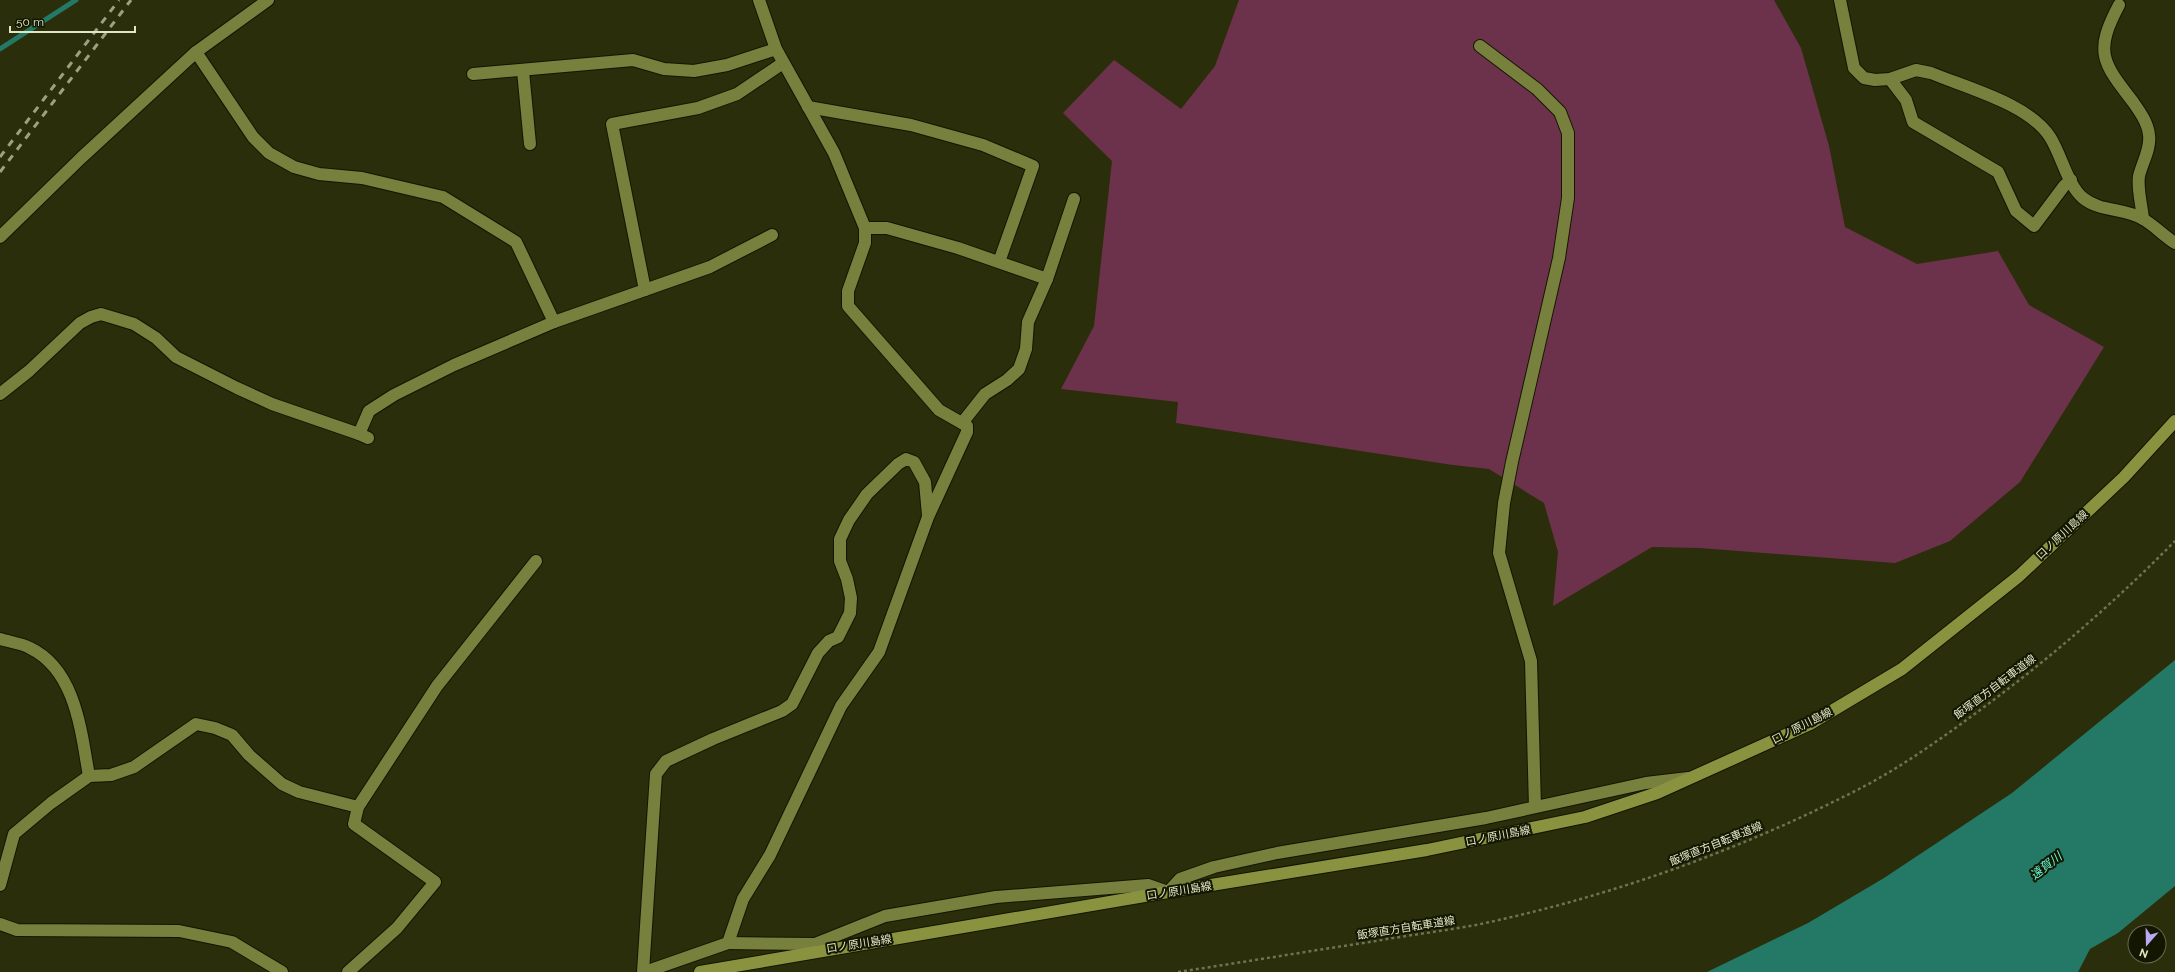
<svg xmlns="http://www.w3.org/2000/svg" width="2175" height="972" font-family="Raleway,'Noto Sans JP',sans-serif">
	<rect width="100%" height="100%" fill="#2a2e0a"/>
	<polygon fill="#6d324b" points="1239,0 1774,0 1801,48 1829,146 1845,227 1917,264 1998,251 2029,305 2104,347 2020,482 1950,541 1895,563 1700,548 1652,547 1553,606 1558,552 1544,503 1489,469 1453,465 1176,423 1178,402 1061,389 1094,326 1112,161 1063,113 1114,60 1181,109 1215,66"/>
	<polygon fill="#237966" points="2175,660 2175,886 2118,933 2090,949 2078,972 1707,972 1808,923 1884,878 2012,793"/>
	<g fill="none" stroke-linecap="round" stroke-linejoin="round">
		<polyline stroke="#237966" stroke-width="5" points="0,49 76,0"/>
		<g stroke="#131603" stroke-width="14">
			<g id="minor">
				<path d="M1840,0L1854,68L1864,78L1875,80L1890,79L1916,70L1931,73C1967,88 2029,104 2050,137C2061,154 2068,186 2083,198C2100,212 2125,208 2143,219C2155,226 2164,236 2175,243"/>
				<path d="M2119,5C2094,52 2102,62 2133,102C2140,112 2148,123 2149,135C2151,149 2142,163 2139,176C2137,189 2142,206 2143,219"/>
				<polyline points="1480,46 1537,89 1560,112 1568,133 1568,198 1559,258 1512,462 1504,503 1499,553 1531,661 1535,807"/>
				<polyline points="196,52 253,137 269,153 294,167 319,174 362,178 443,197 516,242 554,322 710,267 772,235"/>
				<polyline points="523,71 530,144"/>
				<polyline points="473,74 633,60 664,69 694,71 727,65 776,49"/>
				<polyline points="1890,79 1906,100 1913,122 1998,172 2016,211 2034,226 2064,186 2071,180"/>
				<polyline points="808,107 911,125 983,145 1033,166 999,262"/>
				<polyline points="865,228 887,228 958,248 1047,279"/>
				<polyline points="0,237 81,158 196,52 268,0"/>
				<polyline points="645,290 612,124 698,108 737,94 783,63"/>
				<polyline points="0,394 29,371 80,323 91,317 101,314 134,324 156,338 176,357 237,388 272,404 359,434"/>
				<polyline points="962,423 985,394 1007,380 1019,369 1026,349 1028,322 1047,279 1074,199"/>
				<polyline points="368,438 359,434 369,411 394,395 454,365 554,322"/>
				<path d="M0,639C9,642 21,643 30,648C76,670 81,732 89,776"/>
				<polyline points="358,807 437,686 536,561"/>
				<polyline points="0,885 14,834 51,803 89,776 111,775 134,767 196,724 215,728 232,735 249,755 282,784 299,792 358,807 354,824 435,882 397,928 348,972"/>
				<polyline points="0,924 17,930 179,931 232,942 282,972"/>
				<polyline points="728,943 815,944 885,916 996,897 1148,885 1168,892 1180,879 1214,867 1277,853 1486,818 1646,783 1688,778"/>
				<polyline points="643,972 656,774 666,761 713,739 782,711 792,704 818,653 829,641 838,637 850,613 851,598 847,579 840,561 840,539 849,520 867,494 898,464 906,459 914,462 925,482 928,515"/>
				<polyline points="645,972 728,943 743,899 770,855 841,706 879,652 928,517 967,432 967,426 939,410 848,306 848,291 865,243 865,228 834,153 776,49 759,0"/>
			</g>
		</g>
		<g stroke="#131603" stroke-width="14">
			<polyline id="major" points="700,972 1168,892 1427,850 1585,817 1657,793 1810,724 1902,669 2019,576 2124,477 2175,421"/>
		</g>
		<path stroke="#6f7450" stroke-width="2.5" stroke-dasharray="3 3" stroke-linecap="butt" d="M1178,972C1244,962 1310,951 1376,941C1409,935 1443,931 1476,925C1609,897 1738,851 1859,789C1900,768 1939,740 1976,713C2047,661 2113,604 2175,541"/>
		<use href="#minor" stroke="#77803c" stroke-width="12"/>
		<use href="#major" stroke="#89933f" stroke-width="12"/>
		<g stroke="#9ca27f" stroke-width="3" stroke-dasharray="7 7" stroke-linecap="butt">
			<polyline points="0,157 119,0"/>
			<polyline points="0,172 131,0"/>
		</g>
	</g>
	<g text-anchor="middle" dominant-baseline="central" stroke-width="4" stroke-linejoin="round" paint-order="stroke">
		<g font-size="11" fill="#e1e7c5" stroke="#131600">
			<text transform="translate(2062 535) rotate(-43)">口ノ原川島線</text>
			<text transform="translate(1995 687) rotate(-37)">飯塚直方自転車道線</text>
			<text transform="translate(1802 726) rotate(-27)">口ノ原川島線</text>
			<text transform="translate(1498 836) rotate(-11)">口ノ原川島線</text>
			<text transform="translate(1716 844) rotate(-22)">飯塚直方自転車道線</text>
			<text transform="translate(1179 891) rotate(-9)">口ノ原川島線</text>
			<text transform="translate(1406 928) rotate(-9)">飯塚直方自転車道線</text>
			<text transform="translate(859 944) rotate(-9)">口ノ原川島線</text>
		</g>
		<g font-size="12" font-style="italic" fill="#68fdda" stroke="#131600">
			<text transform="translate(2046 866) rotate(-38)">遠賀川</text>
		</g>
	</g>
	<g transform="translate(2147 944) rotate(200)"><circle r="19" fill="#131600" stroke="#656a4f"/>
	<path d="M0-3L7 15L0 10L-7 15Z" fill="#bca9f5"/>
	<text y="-6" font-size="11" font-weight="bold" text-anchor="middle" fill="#e1e7c5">N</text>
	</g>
	<path d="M10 26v6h125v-6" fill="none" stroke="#e1e7c5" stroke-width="2"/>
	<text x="16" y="26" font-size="12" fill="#e1e7c5" stroke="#131600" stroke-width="3" paint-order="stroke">50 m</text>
</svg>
